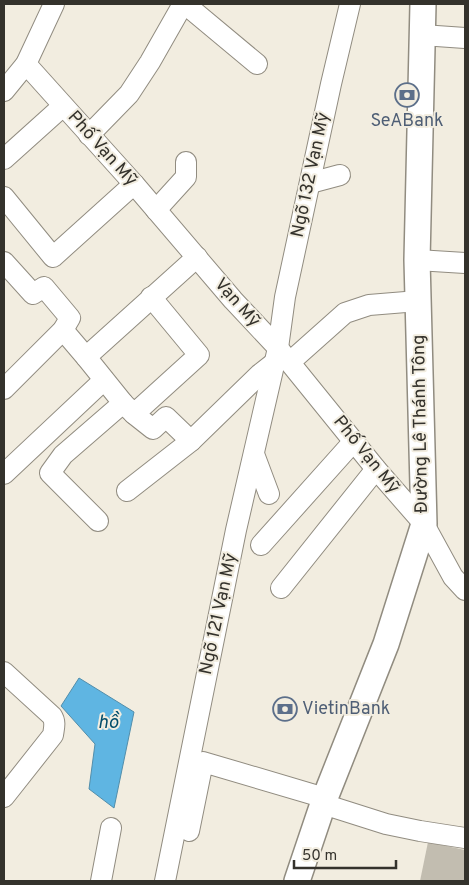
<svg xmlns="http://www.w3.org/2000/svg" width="469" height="885" font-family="Overpass,sans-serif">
	<rect width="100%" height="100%" fill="#f2ede0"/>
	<polygon fill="#5fb5e2" stroke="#528eab" points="79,678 134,712 114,808 89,789 95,744 61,706"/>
	<polygon fill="#c2bdb0" points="428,842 465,850 465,881 420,881"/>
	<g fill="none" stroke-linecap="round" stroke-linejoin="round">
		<g stroke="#918c80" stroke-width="22">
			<g id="minor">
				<polyline points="185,4 257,64"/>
				<polyline points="422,35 465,38"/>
				<polyline points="26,64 134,184 233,300 278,348 376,469 424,524 453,577 465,590"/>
				<polyline points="4,91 26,64 54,4"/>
				<polyline points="89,135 129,94 150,62 183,4"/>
				<polyline points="4,159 63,106"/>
				<polyline points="310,183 340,175"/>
				<polyline points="4,197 53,257 134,184"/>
				<polyline points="156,210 186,177 186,162"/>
				<polyline points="417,260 465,263"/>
				<polyline points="4,262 33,294 44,287 70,318 63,330 4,389"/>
				<polyline points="63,330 86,357"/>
				<polyline points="290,362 345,313 369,305 418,301"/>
				<polyline points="123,403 134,414 199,355 151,297"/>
				<polyline points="134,414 153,429 166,417 191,441"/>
				<polyline points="254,454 269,494"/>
				<polyline points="4,474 104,380"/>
				<polyline points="127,491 191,441 260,374 274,363"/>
				<polyline points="98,521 50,473 63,455 123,403 86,357 197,257"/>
				<polyline points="261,545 354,441"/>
				<polyline points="281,588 376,469"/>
				<path d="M4,672L52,716C56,722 54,728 53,735L4,797"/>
				<polyline points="323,804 386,824 420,831 465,838"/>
				<polyline points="189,831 203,762 325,798"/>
				<polyline points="101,881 111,828"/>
				<polyline points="165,881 236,530 278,348 285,297 331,84 350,4"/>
			</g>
		</g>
		<g stroke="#918c80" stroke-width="28">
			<polyline id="major" points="297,881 325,798 386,644 424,524 417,260 423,4"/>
		</g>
		<use href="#minor" stroke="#fff" stroke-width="20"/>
		<use href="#major" stroke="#fff" stroke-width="25"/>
	</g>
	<defs>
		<g id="bank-ring" transform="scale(1.25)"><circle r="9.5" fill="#f2ede0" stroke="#5c6f8a" stroke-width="1.5"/><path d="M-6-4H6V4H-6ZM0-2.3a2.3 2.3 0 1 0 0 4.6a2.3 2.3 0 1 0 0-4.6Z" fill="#5c6f8a"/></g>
	</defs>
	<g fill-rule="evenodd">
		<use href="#bank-ring" x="407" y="95"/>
		<use href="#bank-ring" x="285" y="709"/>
	</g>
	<g text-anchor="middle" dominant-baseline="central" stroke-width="4" stroke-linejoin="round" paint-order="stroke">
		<g font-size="18" fill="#4e5e75" stroke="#f2ede0">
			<text x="407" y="121">SeABank</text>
			<text x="302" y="709" text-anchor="start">VietinBank</text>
		</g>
		<g font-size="18" fill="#34322c" stroke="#f2ede0">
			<text transform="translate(102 149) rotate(48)">Phố Vạn Mỹ</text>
			<text transform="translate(311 175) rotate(-78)">Ngõ 132 Vạn Mỹ</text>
			<text transform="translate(237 303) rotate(48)">Vạn Mỹ</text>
			<text transform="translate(421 424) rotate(-91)">Đường Lê Thánh Tông</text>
			<text transform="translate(366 455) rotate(51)">Phố Vạn Mỹ</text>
			<text transform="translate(219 614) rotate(-78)">Ngõ 121 Vạn Mỹ</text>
		</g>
		<g font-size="19" font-style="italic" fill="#004c6a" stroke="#f2ede0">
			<text x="108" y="723">hồ</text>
		</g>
	</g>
	<rect width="469" height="885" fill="none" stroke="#34322c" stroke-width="10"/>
	<path d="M294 860v8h102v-8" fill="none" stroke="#34322c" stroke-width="2.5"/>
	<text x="302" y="860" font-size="15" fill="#34322c" stroke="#f2ede0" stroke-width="4" paint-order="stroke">50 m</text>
</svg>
